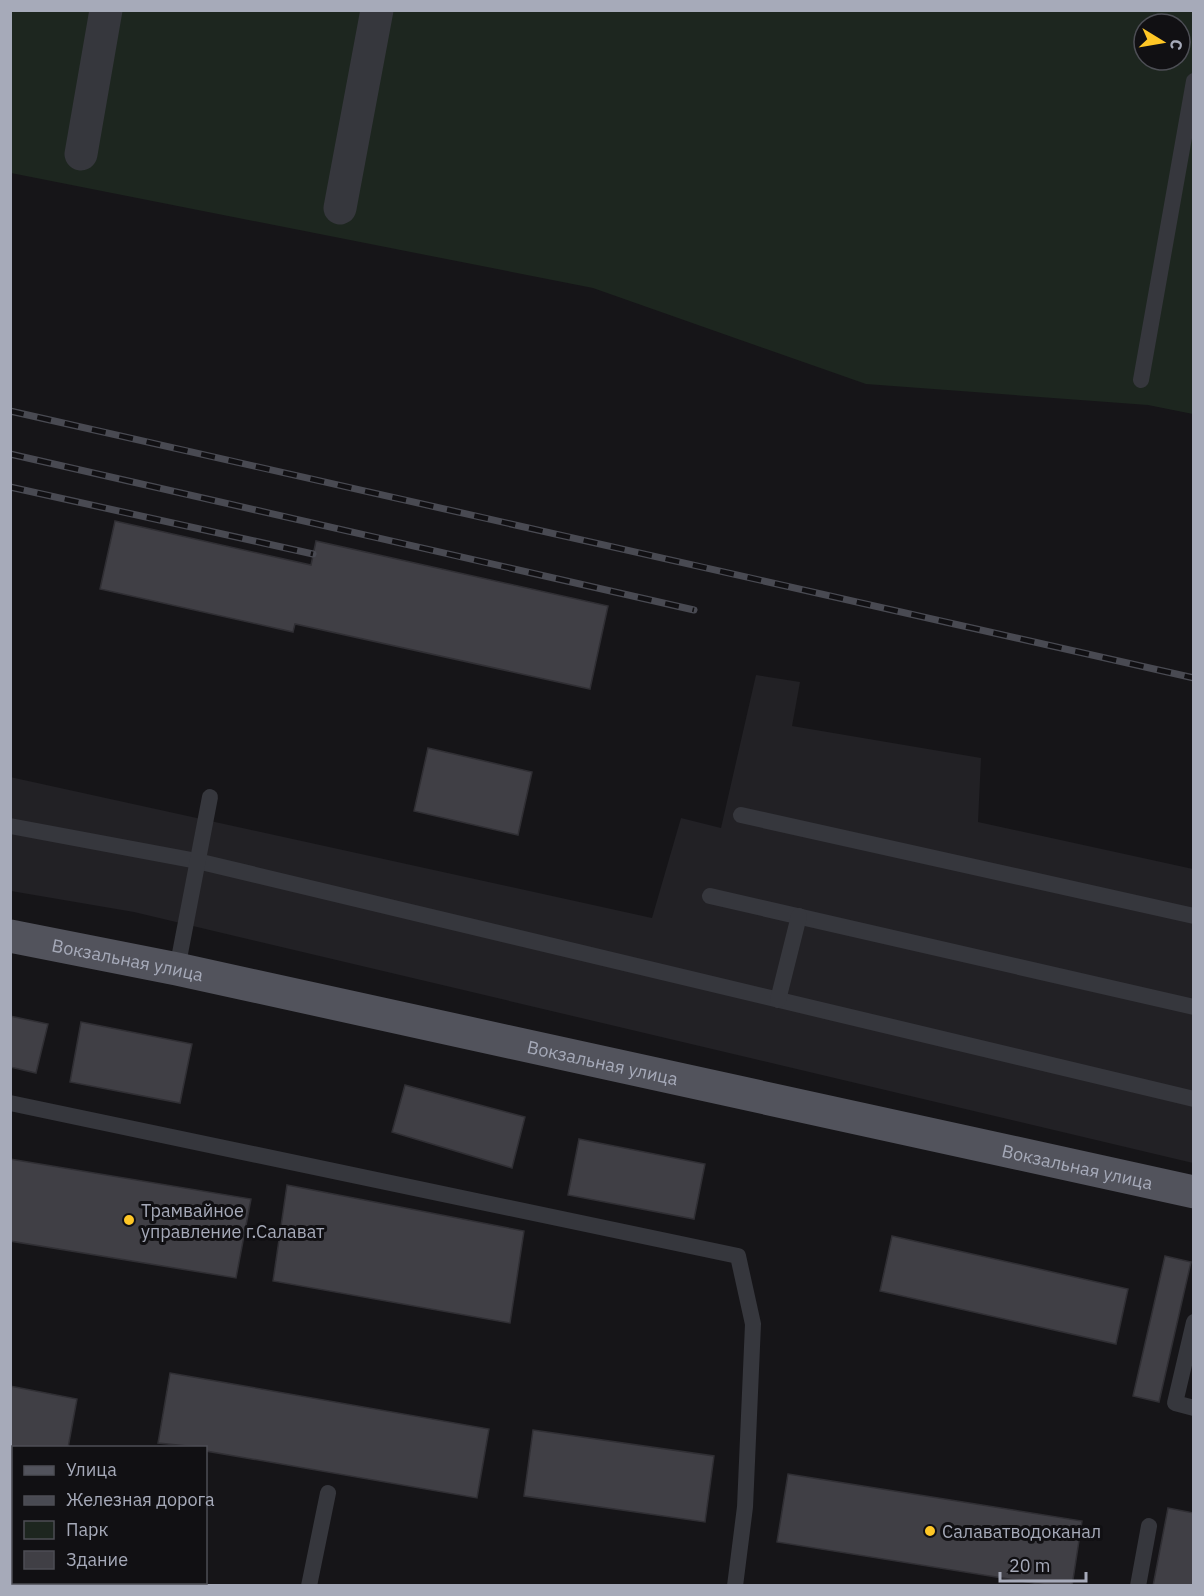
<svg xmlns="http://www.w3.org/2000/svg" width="1204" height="1596" font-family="'IBM Plex Sans',sans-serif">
	<rect width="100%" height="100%" fill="#161518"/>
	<polygon fill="#222125" points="756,675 800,682 792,726 981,758 978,822 1193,869 1193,1163 134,912 11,891 10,777 652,918 681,818 721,828"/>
	<path fill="#1d261f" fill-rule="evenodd" d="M10,11H1193V414L1148,405L866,384L593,288L11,173ZM1144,24H1180V60H1144Z"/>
	<g fill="#403f45" stroke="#302f34" stroke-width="1.5">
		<polygon points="115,521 311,565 316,541 608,606 590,689 295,624 293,632 100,589"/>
		<polygon points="428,748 532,772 518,835 414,811"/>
		<polygon points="10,1016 48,1024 36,1073 10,1067"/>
		<polygon points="81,1022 192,1044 180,1103 70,1082"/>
		<polygon points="405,1085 525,1117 512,1168 392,1132"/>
		<polygon points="579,1139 705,1164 694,1219 568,1195"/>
		<polygon points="10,1159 251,1199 236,1278 10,1241"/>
		<polygon points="287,1185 524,1231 510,1323 273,1281"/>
		<polygon points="892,1236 1128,1289 1116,1344 880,1291"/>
		<polygon points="1165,1256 1191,1262 1159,1402 1133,1396"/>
		<polygon points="170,1373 489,1429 477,1498 206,1451 206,1448 158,1443"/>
		<polygon points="10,1386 77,1399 68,1448 14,1448 14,1537 10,1536"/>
		<polygon points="533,1430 714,1456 705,1522 524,1496"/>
		<polygon points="788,1474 1082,1521 1072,1586 1052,1586 777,1542"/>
		<polygon points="1168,1508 1194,1513 1194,1586 1153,1586"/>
	</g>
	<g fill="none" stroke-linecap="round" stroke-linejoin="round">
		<g stroke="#36373d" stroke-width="16">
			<polyline points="1141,380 1194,81"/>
			<polyline points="741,815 1194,916"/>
			<polyline points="10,826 197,861 1194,1099"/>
			<polyline points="710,896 1194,1007"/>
			<polyline points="177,969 210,797"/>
			<polyline points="778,1000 799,916"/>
			<polyline points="10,1103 738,1256 753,1324 745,1507 735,1586"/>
			<polyline points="1194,1322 1175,1403 1194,1408"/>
			<polyline points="309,1586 328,1493"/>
			<polyline points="1138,1586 1149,1526"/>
		</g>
		<g stroke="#36373d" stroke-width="33">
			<polyline points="81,154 106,10"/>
			<polyline points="340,208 377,10"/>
		</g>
		<path stroke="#52535c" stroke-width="33" id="s1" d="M10,936L177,969L1194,1192"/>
		<g stroke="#494a52" stroke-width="7">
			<g id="rail">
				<polyline points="10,411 1194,678"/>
				<polyline points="10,454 694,610"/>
				<polyline points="10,487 313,554"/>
			</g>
		</g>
		<use href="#rail" stroke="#111013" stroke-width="4.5" stroke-dasharray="14" stroke-linecap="butt"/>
	</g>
	<g fill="#ffc726" stroke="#111013" stroke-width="2">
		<circle cx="129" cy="1220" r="6"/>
		<circle cx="930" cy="1531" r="6"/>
	</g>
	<g text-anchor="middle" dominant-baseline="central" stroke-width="6" stroke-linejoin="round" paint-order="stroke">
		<g font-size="18" fill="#a6aab9" stroke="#111013">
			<text stroke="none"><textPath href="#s1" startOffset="120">Вокзальная улица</textPath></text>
			<text stroke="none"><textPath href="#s1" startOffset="606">Вокзальная улица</textPath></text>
			<text stroke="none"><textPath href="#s1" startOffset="1092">Вокзальная улица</textPath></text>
		</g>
		<g font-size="18" fill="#a6aab9" stroke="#111013" text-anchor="start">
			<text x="141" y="1210">Трамвайное<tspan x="141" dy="21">управление г.Салават</tspan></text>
			<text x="942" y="1531">Салаватводоканал</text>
		</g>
	</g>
	<rect width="1204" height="1596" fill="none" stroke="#a6aab9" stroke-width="24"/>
	<rect x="12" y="1446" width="195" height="138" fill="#111013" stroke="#4d4e55" stroke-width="1.5"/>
	<rect x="24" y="1466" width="30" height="9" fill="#52535c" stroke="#4d4e55" stroke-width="1.5"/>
	<text x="66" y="1476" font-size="18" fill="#a6aab9">Улица</text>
	<rect x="24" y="1496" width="30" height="9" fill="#494a52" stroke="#4d4e55" stroke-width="1.5"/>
	<text x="66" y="1506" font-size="18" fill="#a6aab9">Железная дорога</text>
	<rect x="24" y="1521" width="30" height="18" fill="#1d261f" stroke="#4d4e55" stroke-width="1.5"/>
	<text x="66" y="1536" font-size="18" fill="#a6aab9">Парк</text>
	<rect x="24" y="1551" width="30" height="18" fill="#403f45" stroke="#4d4e55" stroke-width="1.5"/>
	<text x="66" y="1566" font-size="18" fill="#a6aab9">Здание</text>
	<g transform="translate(1162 42) rotate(101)"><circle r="28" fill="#111013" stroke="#4d4e55" stroke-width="1.5"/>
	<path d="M0-4.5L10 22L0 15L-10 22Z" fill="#ffc726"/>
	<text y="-9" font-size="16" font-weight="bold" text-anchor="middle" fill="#a6aab9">С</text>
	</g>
	<path d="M1000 1572v9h86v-9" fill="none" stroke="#a6aab9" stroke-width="3"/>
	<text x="1009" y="1572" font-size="18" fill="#a6aab9" stroke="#111013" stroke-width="4.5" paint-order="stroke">20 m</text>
</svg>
